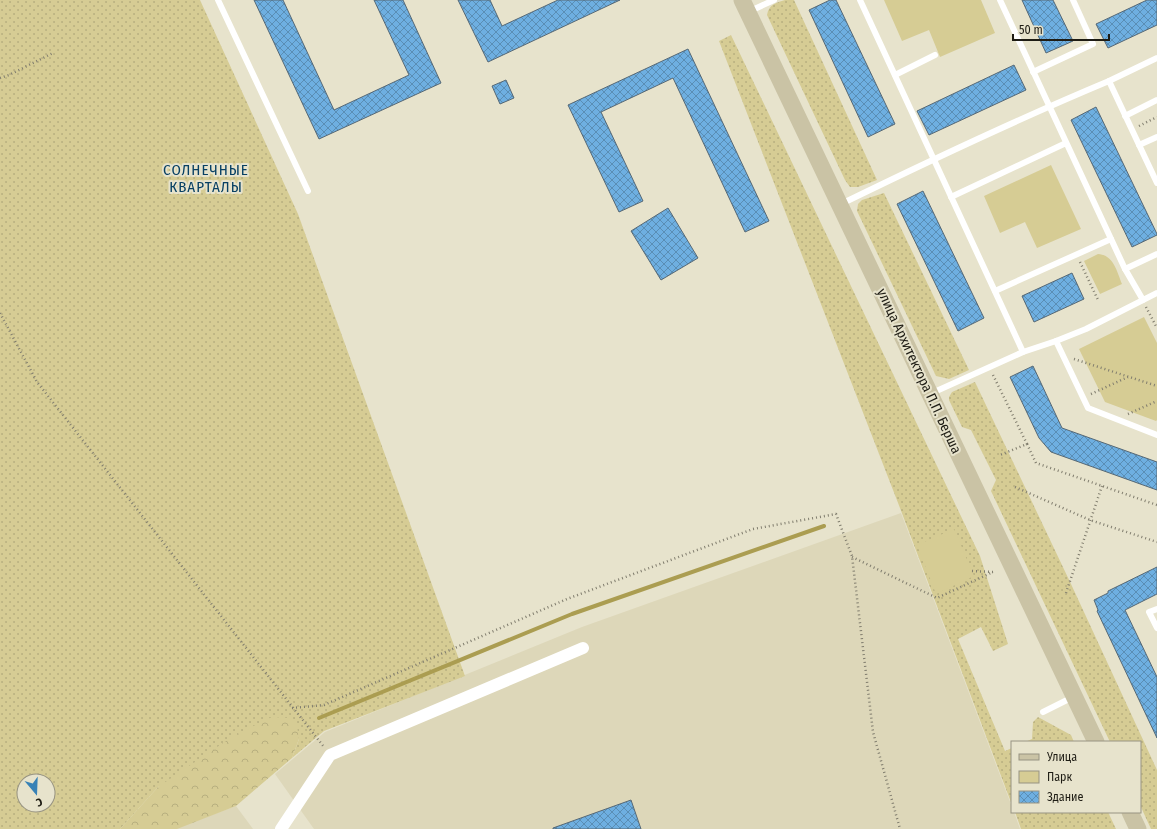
<svg xmlns="http://www.w3.org/2000/svg" width="1157" height="829" font-family="'Fira Sans Condensed',sans-serif">
	<defs>
		<pattern id="grass-dots" width="8" height="8" patternUnits="userSpaceOnUse"><rect width="8" height="8" fill="#d6cc94"/><path d="M2 2h.1M6 6h.1" fill="none" stroke="#b7af7f" stroke-width="1.8" stroke-linecap="round"/></pattern>
		<pattern id="forest-crowns" width="20" height="18" patternUnits="userSpaceOnUse"><rect width="20" height="18" fill="#d6cc94"/><path d="M2 6a3 3 0 1 1 6 0M12 15a3 3 0 1 1 6 0" fill="none" stroke="#b7af7f"/></pattern>
		<pattern id="building-cross-hatch" width="8" height="8" patternUnits="userSpaceOnUse"><rect width="8" height="8" fill="#6eafe1"/><path d="M0 0l8 8M0 8l8-8" fill="none" stroke="#5a8eb5"/></pattern>
	</defs>
	<rect width="100%" height="100%" fill="#e7e3cc"/>
	<g fill="#ddd7b9">
		<polygon points="901,513 1012,807 1012,812 1014,812 1020,829 314,829 275,774 325,732 582,627"/>
		<polygon points="236,806 253,829 177,829 177,828"/>
	</g>
	<g fill="url(#grass-dots)" fill-rule="evenodd">
		<path d="M0,0H200L298,214L465,676L324,731L292,758L299,739L158,787L120,829H0ZM24,781H48V805H24Z"/>
		<path d="M785,0H794L877,180L858,187H850L845,180L767,15C769,4 776,3 785,0Z"/>
		<polygon points="731,35 980,556 1008,644 993,651 981,627 958,639 1005,751 1012,748 1012,805 900,508 719,41"/>
		<polygon points="884,193 969,370 949,379 936,376 857,211 858,204 862,200"/>
		<polygon points="975,382 1071,584 1157,770 1157,829 1151,829 1140,805 1140,742 1110,742 991,491 996,480 971,430 962,427 949,400 949,397 952,392"/>
		<polygon points="1038,717 1071,735 1074,742 1025,742 1032,739 1033,722"/>
		<polygon points="1015,812 1108,812 1116,829 1021,829"/>
	</g>
	<polygon fill="url(#forest-crowns)" points="272,717 289,718 297,726 299,739 292,758 236,806 177,829 120,829 158,787 235,735"/>
	<g fill="#d6cc94">
		<polygon points="884,0 981,0 995,33 940,57 929,30 902,41"/>
		<polygon points="1051,165 1081,229 1037,248 1025,222 1000,233 984,196"/>
		<path d="M1098,254C1114,255 1117,272 1122,284L1100,294L1084,261Z"/>
		<polygon points="1144,317 1157,343 1157,420 1156,421 1105,402 1079,349"/>
		<polygon points="954,529 974,576 936,594 917,545"/>
	</g>
	<g fill="none" stroke-linecap="round" stroke-linejoin="round">
		<polyline stroke="#ab9d51" stroke-width="4" points="319,718 572,614 824,526"/>
	</g>
	<g fill="url(#building-cross-hatch)" stroke="#566875">
		<polygon points="254,0 283,0 334,110 409,75 374,0 403,0 441,83 319,139"/>
		<polygon points="458,0 490,0 502,26 558,0 620,0 488,62"/>
		<polygon points="830,0 836,0 895,124 868,137 809,10"/>
		<polygon points="1022,0 1053,0 1073,41 1046,53"/>
		<polygon points="1147,0 1157,0 1157,25 1108,48 1096,24"/>
		<polygon points="688,49 769,221 745,232 673,78 601,112 643,201 619,212 568,105"/>
		<polygon points="1014,65 1026,90 929,135 917,111"/>
		<polygon points="506,80 514,98 500,104 492,86"/>
		<polygon points="1096,107 1157,234 1157,235 1132,247 1071,120"/>
		<polygon points="923,191 984,318 958,331 897,204"/>
		<polygon points="668,208 698,258 661,280 631,231"/>
		<polygon points="1072,273 1084,299 1034,322 1022,296"/>
		<polygon points="1033,366 1062,428 1157,462 1157,490 1051,452 1039,438 1010,377"/>
		<polygon points="1157,567 1157,594 1125,610 1157,677 1157,738 1097,611 1098,610 1094,600 1108,593 1108,591"/>
		<polygon points="631,800 641,829 553,829 553,828"/>
	</g>
	<g fill="none" stroke-linecap="round" stroke-linejoin="round">
		<g stroke="#807d6e" stroke-width="2.5" stroke-dasharray="1 3" stroke-linecap="butt">
			<polyline points="0,78 9,75 53,53"/>
			<polyline points="1139,126 1157,117"/>
			<polyline points="1080,262 1098,300"/>
			<polyline points="1146,307 1157,328"/>
			<polyline points="0,313 37,382 324,747"/>
			<polyline points="1074,359 1157,386"/>
			<polyline points="993,375 1027,444 1000,455"/>
			<polyline points="1091,394 1128,377"/>
			<polyline points="1128,414 1157,401"/>
			<polyline points="1027,444 1036,463 1157,505"/>
			<polyline points="1015,487 1090,520 1157,542"/>
			<polyline points="852,557 937,598 993,572"/>
			<polyline points="972,571 993,572"/>
			<polyline points="1066,593 1102,486"/>
			<polyline points="292,708 324,705 567,599 753,529 836,514 852,556 873,732 900,829"/>
		</g>
		<g stroke="#fff" stroke-width="6">
			<polyline points="218,0 308,191"/>
			<polyline points="860,0 1023,352"/>
			<polyline points="1000,0 1125,269 1143,300"/>
			<polyline points="748,12 774,0"/>
			<polyline points="1033,72 1093,44 1073,0"/>
			<polyline points="895,75 935,55"/>
			<polyline points="1109,81 1157,58"/>
			<polyline points="1125,116 1157,100"/>
			<polyline points="1139,145 1157,137"/>
			<polyline points="951,197 1066,143"/>
			<path d="M841,204C929,161 1018,119 1109,81L1157,183"/>
			<polyline points="1125,269 1157,254"/>
			<polyline points="995,291 1111,239"/>
			<polyline points="1056,341 1088,408 1157,435"/>
			<polyline points="932,393 1023,352 1056,341 1086,329 1157,293"/>
			<polyline points="1157,609 1149,612 1157,628"/>
			<polyline points="1043,712 1073,697"/>
		</g>
		<polyline stroke="#fff" stroke-width="12" points="281,829 330,755 583,648"/>
		<g stroke="#cac3a5" stroke-width="17">
			<polyline points="742,0 1096,742"/>
			<polyline points="1130,812 1138,829"/>
		</g>
	</g>
	<g text-anchor="middle" dominant-baseline="central" stroke-width="4" stroke-linejoin="round" paint-order="stroke">
		<g font-size="14" fill="#1e1c14" stroke="#e7e3cc">
			<text transform="translate(919 371) rotate(65)">улица Архитектора П.П. Берша</text>
		</g>
		<g font-size="15" letter-spacing="1" fill="#084063" stroke="#e7e3cc">
			<text x="206" y="170">СОЛНЕЧНЫЕ<tspan x="206" dy="17">КВАРТАЛЫ</tspan></text>
		</g>
	</g>
	<rect x="1011" y="741" width="130" height="72" fill="#e7e3cc" stroke="#979382"/>
	<rect x="1019" y="754" width="20" height="6" fill="#cac3a5" stroke="#979382"/>
	<text x="1047" y="761" font-size="12" fill="#1e1c14">Улица</text>
	<rect x="1019" y="771" width="20" height="12" fill="#d6cc94" stroke="#979382"/>
	<text x="1047" y="781" font-size="12" fill="#1e1c14">Парк</text>
	<rect x="1019" y="791" width="20" height="12" fill="url(#building-cross-hatch)" stroke="#979382"/>
	<text x="1047" y="801" font-size="12" fill="#1e1c14">Здание</text>
	<g transform="translate(36 793) rotate(161)"><circle r="19" fill="#e7e3cc" stroke="#979382"/>
	<path d="M0-3L7 15L0 10L-7 15Z" fill="#3882b6"/>
	<text y="-6" font-size="11" font-weight="bold" text-anchor="middle" fill="#1e1c14">С</text>
	</g>
	<path d="M1013 34v6h96v-6" fill="none" stroke="#1e1c14" stroke-width="2"/>
	<text x="1019" y="34" font-size="12" fill="#1e1c14" stroke="#e7e3cc" stroke-width="3" paint-order="stroke">50 m</text>
</svg>
